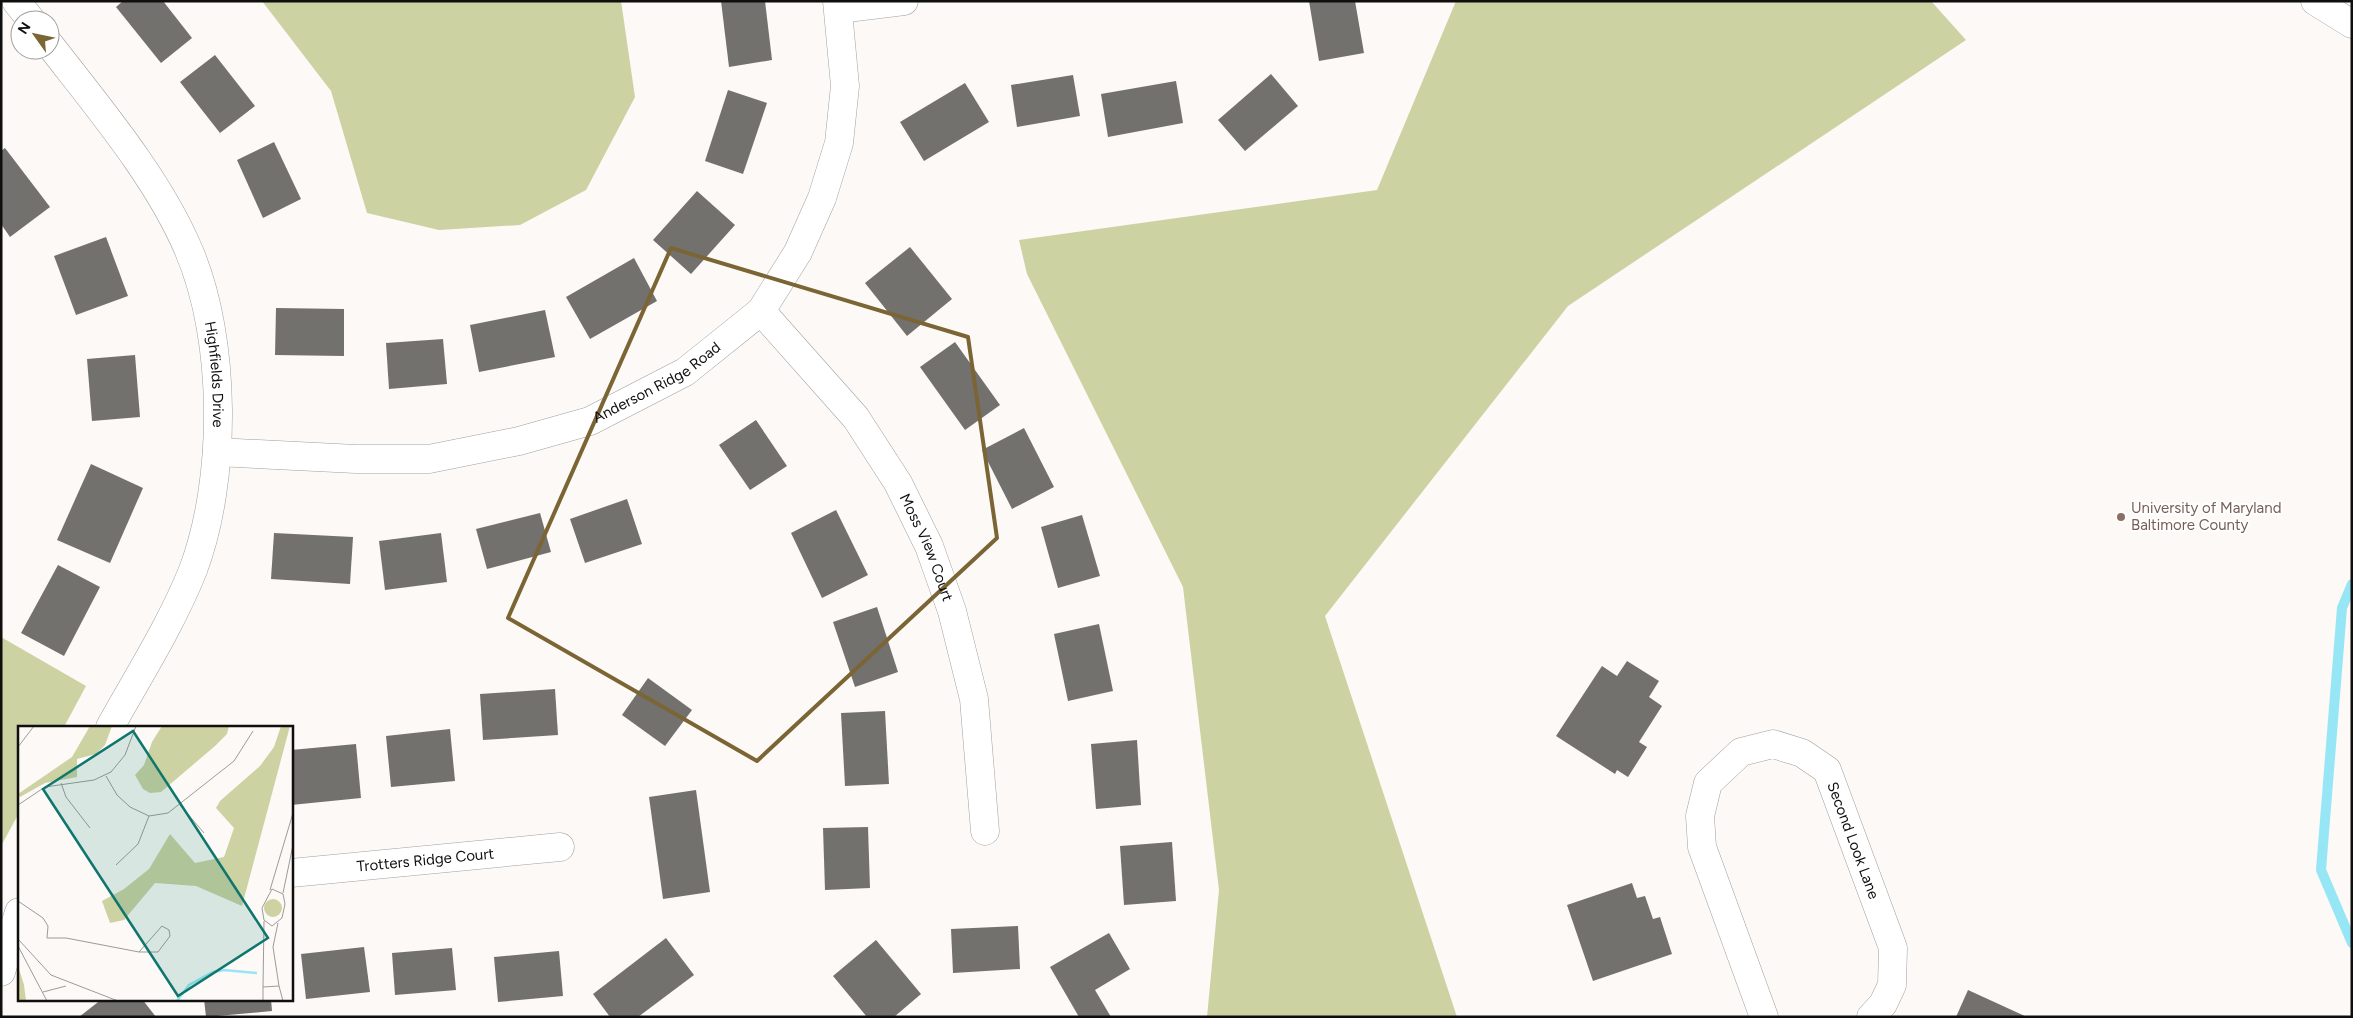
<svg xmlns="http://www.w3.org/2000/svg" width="2353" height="1018" font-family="Figtree,sans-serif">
	<rect width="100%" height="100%" fill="#fcf9f6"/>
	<g fill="#cdd2a3">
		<polygon points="262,1 621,1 635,97 586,190 520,225 439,230 367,213 331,91"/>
		<polygon points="1456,1 1931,1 1966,40 1568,306 1325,616 1457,1017 1207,1017 1219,890 1183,587 1027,274 1019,240 1377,190"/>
		<polygon points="1,637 86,686 64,727 19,727 19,813 1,846"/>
	</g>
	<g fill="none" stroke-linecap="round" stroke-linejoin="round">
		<polyline stroke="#97e6f6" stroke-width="10" points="2352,584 2342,608 2321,870 2352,943"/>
	</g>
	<g fill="#73716e">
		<polygon points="123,1 163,1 192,38 161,63 116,7"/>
		<polygon points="721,1 765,1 772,60 729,67"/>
		<polygon points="1309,1 1355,1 1364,53 1319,61"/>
		<polygon points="215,55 255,106 220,133 180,82"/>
		<polygon points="1271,74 1298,106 1245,151 1218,120"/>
		<polygon points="1073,75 1080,116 1017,127 1011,85"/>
		<polygon points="1176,81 1183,123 1108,137 1101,94"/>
		<polygon points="965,83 989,122 924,161 900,122"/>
		<polygon points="728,90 767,103 743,174 705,161"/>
		<polygon points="274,142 301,199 263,218 237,160"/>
		<polygon points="5,148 50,207 10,237 1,224 1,151"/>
		<polygon points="697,191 735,225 691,274 653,240"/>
		<polygon points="106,237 128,296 76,315 54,256"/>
		<polygon points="910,247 952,299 907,336 865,283"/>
		<polygon points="634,258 657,301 590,339 566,297"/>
		<polygon points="276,308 344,309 344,356 275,355"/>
		<polygon points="545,310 555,357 479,372 470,325"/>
		<polygon points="443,339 447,384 389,389 386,343"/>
		<polygon points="955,342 1000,405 965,430 920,367"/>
		<polygon points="135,355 140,417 92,421 87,359"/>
		<polygon points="756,420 787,466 750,490 719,445"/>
		<polygon points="1024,428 1054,487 1012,509 982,450"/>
		<polygon points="91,464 143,488 110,563 57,540"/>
		<polygon points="627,499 642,544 585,563 570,519"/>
		<polygon points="836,510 868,575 822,598 791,533"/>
		<polygon points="540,513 551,552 487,569 476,529"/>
		<polygon points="1082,515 1100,576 1058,588 1041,527"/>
		<polygon points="274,533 353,537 350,584 271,579"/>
		<polygon points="441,533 447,582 385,590 379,541"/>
		<polygon points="58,565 100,587 64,656 21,633"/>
		<polygon points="877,607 898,672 855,687 833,622"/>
		<polygon points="1099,624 1113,691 1068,701 1054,634"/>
		<polygon points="1627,661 1659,681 1649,697 1662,706 1639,742 1647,747 1628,777 1617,770 1615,774 1556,736 1602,666 1617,676"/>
		<polygon points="648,678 692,710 665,746 622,715"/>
		<polygon points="555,689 558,735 483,740 480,694"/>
		<polygon points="885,711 889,784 845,786 841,713"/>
		<polygon points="450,729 455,781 391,787 386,736"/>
		<polygon points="1137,740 1141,805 1096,809 1091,744"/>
		<polygon points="356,744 361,798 291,805 291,750"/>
		<polygon points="696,790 710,892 663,899 649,797"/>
		<polygon points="868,827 870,888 825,890 823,828"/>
		<polygon points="1172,842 1176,901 1124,905 1120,846"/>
		<polygon points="1632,883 1637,898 1645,896 1653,919 1660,917 1672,954 1593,981 1567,905"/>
		<polygon points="1018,926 1020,969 953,973 951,929"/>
		<polygon points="1109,933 1130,969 1095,990 1111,1017 1079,1017 1050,967"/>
		<polygon points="666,938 694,975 638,1017 610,1017 593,994"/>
		<polygon points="876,940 921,994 894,1017 867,1017 833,976"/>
		<polygon points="364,947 370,992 306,999 301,954"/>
		<polygon points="452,948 456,990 395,995 392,953"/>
		<polygon points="559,951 563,996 498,1002 494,957"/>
		<polygon points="1968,990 2027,1017 1956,1017"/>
		<polygon points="102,999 142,999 156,1017 79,1017"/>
		<polygon points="204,999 271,999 272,1011 206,1017"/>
	</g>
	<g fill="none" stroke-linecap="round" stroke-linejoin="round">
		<g stroke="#a2a09d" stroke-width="29">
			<g id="minor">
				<polyline points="16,1 31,20"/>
				<polyline points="2315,1 2352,24"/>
				<polyline points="839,9 904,1"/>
				<path id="s1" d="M50,45C98,107 159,179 189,251C227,340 227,480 193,570C171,625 139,675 110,727"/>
				<path id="s2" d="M761,311L856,418L898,483L929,546L952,611L974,699L985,831"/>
				<path id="s3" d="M217,452L356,459H429L519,441L590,421L685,372L761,311L798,252L822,198L839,143L845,86L837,1"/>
				<path id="s4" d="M291,873L560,847"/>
				<polyline points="1,972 19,912"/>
				<path id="s5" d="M1764,1017L1702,847L1700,816L1708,783L1741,752L1773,744L1802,753L1827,770L1893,948L1892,985L1883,1004L1871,1017"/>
			</g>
		</g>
		<use href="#minor" stroke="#fff" stroke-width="28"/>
	</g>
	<path fill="none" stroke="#7b6534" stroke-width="4" stroke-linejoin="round" d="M671,248L968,337L997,538L757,761L508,618Z"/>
	<circle fill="#8d6e63" stroke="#fff" stroke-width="2" cx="2121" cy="517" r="5"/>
	<g text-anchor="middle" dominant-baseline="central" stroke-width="4" stroke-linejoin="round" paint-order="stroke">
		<g font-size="15" fill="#0f0f0e" stroke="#fff">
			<text stroke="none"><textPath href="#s1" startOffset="376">Highfields Drive</textPath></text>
			<text stroke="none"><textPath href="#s3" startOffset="455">Anderson Ridge Road</textPath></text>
			<text stroke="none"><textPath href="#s2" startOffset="291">Moss View Court</textPath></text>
			<text stroke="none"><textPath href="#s5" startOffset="460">Second Look Lane</textPath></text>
			<text stroke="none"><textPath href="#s4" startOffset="135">Trotters Ridge Court</textPath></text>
		</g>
		<g font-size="15" fill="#785e54" stroke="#fff" text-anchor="start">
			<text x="2131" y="508">University of Maryland<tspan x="2131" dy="17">Baltimore County</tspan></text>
		</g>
	</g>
	<g transform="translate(18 726)">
		<rect width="275" height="275" fill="#fcf9f6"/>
		<path d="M72,0H94L87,19L78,28L59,33V51L27,57L2,71L0,68L54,31ZM144,0H211L209,8L197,20L143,66L132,67L125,63L117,49L126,39L134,16ZM263,0H272L224,180L178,160L137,157L106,194L92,197L84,175L106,163L131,143L152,108L177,137L206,131L216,102L198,82L202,75L242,40L256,21ZM246 182a9 9 0 1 1 18 0a9 9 0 1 1-18 0ZM0,240L6,259L8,275H0Z" fill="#cdd2a3"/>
		<path fill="none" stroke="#97e6f6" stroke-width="2.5" d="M159,275L171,259L195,246L206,244L239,247"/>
		<path fill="none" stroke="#9d9b99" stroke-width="1" d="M0,21L16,0M88,50L99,69L112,81L131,90L150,87L216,35L235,5M43,57L48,71L72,102M0,79L27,61L76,54L93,46L107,29L118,0M162,79L186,107M98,139L120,118L131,90M254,163L265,168L267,178L264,192L254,200L246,194L244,182ZM252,164L275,87M265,167L275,119M0,175L25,192L30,200L29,212H48L121,226M260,197L255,221L261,260M144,200L151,204L152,210L140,226H121ZM0,213L33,249L100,275M0,220L29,275M245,261L246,195M25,266L48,260M245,275V261L261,260L265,275"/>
		<path fill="#0f766e" fill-opacity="0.15" stroke="#0f766e" stroke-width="2.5" d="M115,5L250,212L160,270L25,63Z"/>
		<rect width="275" height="275" fill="none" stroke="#0f0f0e" stroke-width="2.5"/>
	</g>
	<rect width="2353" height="1018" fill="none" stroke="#0f0f0e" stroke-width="5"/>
	<g transform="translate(35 35) rotate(303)"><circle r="24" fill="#ffffff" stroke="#9f9f9f"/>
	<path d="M0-4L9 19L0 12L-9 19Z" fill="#7b6534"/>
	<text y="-8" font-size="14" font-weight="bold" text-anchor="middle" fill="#0f0f0e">N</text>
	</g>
</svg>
